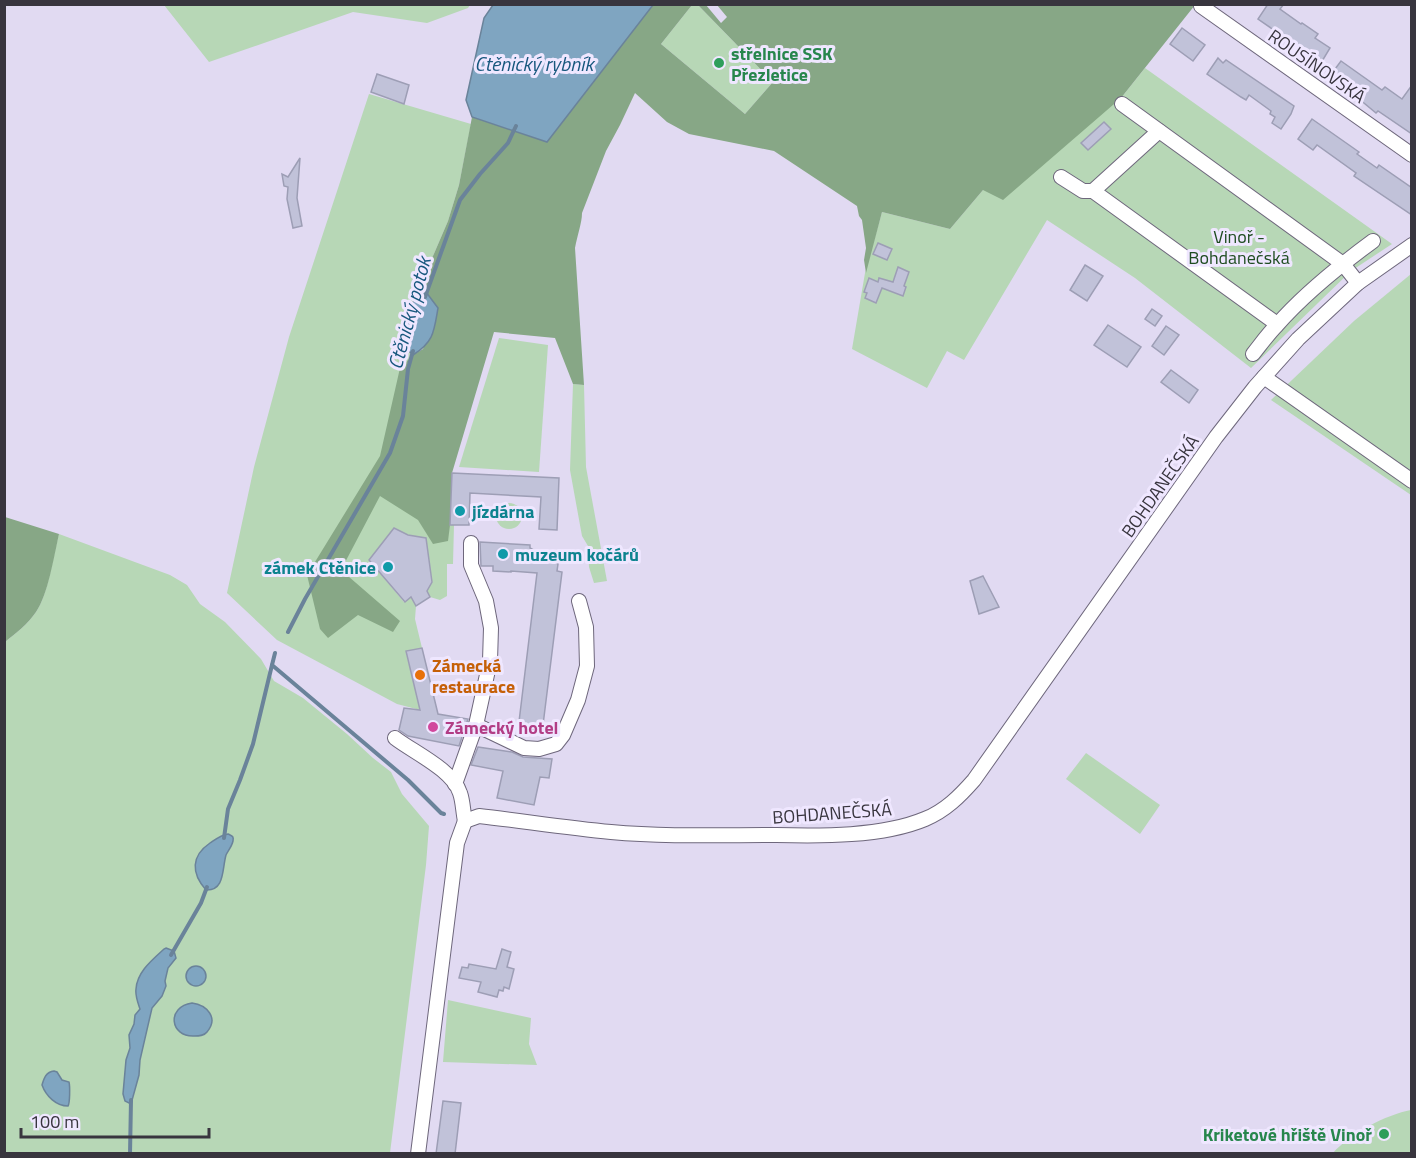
<svg xmlns="http://www.w3.org/2000/svg" width="1416" height="1158" font-family="'Titillium Web',sans-serif">
	<rect width="100%" height="100%" fill="#e1daf2"/>
	<g fill="#b7d7b6">
		<polygon points="164,5 470,5 468,8 427,23 353,12 209,62"/>
		<polygon points="692,5 698,5 773,82 745,114 661,44"/>
		<polygon points="1145,68 1392,244 1351,271 1251,368 1135,278 1047,220 964,360 947,351 927,388 852,349 865,273 882,212 950,229 983,190 1121,98"/>
		<polygon points="369,94 471,124 459,185 448,221 427,270 426,292 420,294 407,349 413,355 450,524 454,525 453,564 447,564 447,596 440,600 430,597 427,591 432,582 426,538 408,535 394,528 369,560 404,602 411,597 416,606 415,619 422,648 406,652 420,710 397,704 277,640 227,593 254,467 289,337"/>
		<polygon points="1411,274 1411,495 1271,400 1354,321"/>
		<polygon points="499,338 548,345 539,472 459,467"/>
		<polygon points="573,384 584,385 586,467 607,581 594,583 589,567 588,546 582,536 570,470"/>
		<circle cx="509" cy="516" r="13"/>
		<path d="M59,534L170,575L187,585L200,604L225,622L261,659L274,681L303,698L347,734L373,758L391,772L402,794L429,826L426,865L390,1153L5,1154V642C16,633 28,624 36,612C48,595 53,556 59,534Z"/>
		<polygon points="1086,753 1160,805 1140,834 1066,779"/>
		<polygon points="448,1000 531,1018 529,1044 537,1065 443,1062"/>
		<path d="M1411,1110V1153H1333C1348,1135 1387,1114 1411,1110Z"/>
	</g>
	<g fill="#87a786">
		<path d="M653,5H692L661,44L745,114L773,82L698,5H706L721,23L727,17L717,5H1195L1121,98L1003,200L983,190L950,229L882,212L866,273L864,260L866,248L862,220L859,216L857,206L774,151L689,134L667,122L635,93L620,125L606,151L582,213C582,223 577,236 575,248L584,385L573,384L555,338L494,332L452,473L450,525L448,541L433,544L418,520L380,496L341,570L400,621L393,632L358,615L328,638L320,629L307,575L380,456L400,368L413,355L423,349L438,308L426,292L427,270L448,221L459,185L472,117L547,142Z"/>
		<path d="M5,517L59,534C54,556 48,595 36,612C28,624 16,633 5,642Z"/>
	</g>
	<g fill="#7fa5c1" stroke="#6a839a" stroke-width="1.5">
		<polygon points="493,5 493,4 653,5 547,142 472,117 466,100 484,18"/>
		<path d="M426,292L438,308C434,331 434,342 413,355L407,349L402,332L408,308L420,294Z"/>
		<path d="M228,834C232,836 234,836 233,841C232,846 228,851 226,855C222,869 225,891 206,890C191,873 191,856 210,843C216,839 221,835 228,834Z"/>
		<path d="M166,948L174,951L176,958L168,968L165,981L166,986L162,996L152,1008L140,1060L139,1075L131,1104L125,1101L123,1094L126,1060L130,1048L129,1035L134,1024L135,1015L140,1009C138,1003 135,996 136,989C137,972 152,960 164,949Z"/>
		<circle cx="196" cy="976" r="10"/>
		<path d="M192,1003C207,1005 219,1018 207,1032C204,1036 199,1036 194,1036C170,1037 166,1007 192,1003Z"/>
		<path d="M54,1071L57,1072L62,1080L69,1082C70,1086 70,1103 68,1106C56,1106 46,1096 42,1085C44,1078 46,1072 54,1071Z"/>
	</g>
	<g fill="none" stroke-linecap="round" stroke-linejoin="round">
		<g stroke="#6a839a" stroke-width="4">
			<polyline points="425,297 460,200 480,174 508,143 516,126"/>
			<polyline points="288,632 305,599 390,453 403,416 408,369 413,351"/>
			<polyline points="275,653 272,665 408,780 441,813 444,814"/>
			<polyline points="224,838 228,809 240,780 253,744 272,665"/>
			<polyline points="171,955 201,903 207,887"/>
			<polyline points="130,1154 131,1100"/>
		</g>
	</g>
	<g fill="#c1c2d9" stroke="#9d9eb5" stroke-width="1.5">
		<polygon points="1268,4 1284,4 1280,9 1301,24 1302,23 1318,34 1315,38 1330,48 1321,63 1258,19"/>
		<polygon points="1182,28 1205,45 1193,61 1170,44"/>
		<polygon points="1218,58 1223,63 1226,60 1294,106 1291,114 1281,129 1272,123 1275,117 1270,114 1271,111 1249,95 1246,100 1241,97 1207,74"/>
		<polygon points="1341,61 1382,90 1385,87 1402,99 1412,85 1412,134 1378,111 1376,113 1347,89 1350,85 1332,73"/>
		<polygon points="377,74 409,85 404,104 371,92"/>
		<polygon points="1312,119 1359,152 1357,154 1377,168 1379,165 1412,188 1412,215 1354,176 1356,173 1317,145 1313,150 1298,139"/>
		<polygon points="1104,122 1111,129 1088,150 1081,143"/>
		<polygon points="300,158 297,198 302,226 293,228 287,199 288,187 284,186 282,174 288,177"/>
		<polygon points="878,243 892,249 887,260 873,254"/>
		<polygon points="1085,265 1103,276 1087,301 1070,290"/>
		<polygon points="898,267 909,272 904,286 906,287 903,296 882,288 876,303 865,298 867,293 864,292 869,278 878,282 879,278 893,282"/>
		<polygon points="1152,309 1162,316 1155,326 1145,319"/>
		<polygon points="1108,325 1141,347 1127,367 1094,345"/>
		<polygon points="1166,326 1179,335 1164,355 1152,346"/>
		<polygon points="1171,370 1198,390 1189,403 1161,382"/>
		<polygon points="452,473 559,478 557,530 539,529 541,497 470,493 469,525 450,525"/>
		<polygon points="394,528 408,535 426,538 432,582 427,591 430,597 416,606 411,597 405,602 369,560"/>
		<polygon points="480,542 530,545 530,548 558,564 557,571 562,572 542,733 518,730 537,573 511,571 511,572 493,571 493,566 481,566"/>
		<polygon points="983,576 999,607 979,614 970,581"/>
		<polygon points="422,648 438,714 468,719 459,746 408,736 399,730 404,708 420,710 406,651"/>
		<polygon points="478,747 512,752 523,757 552,759 549,778 540,777 534,805 497,798 503,771 471,765"/>
		<polygon points="502,949 511,952 507,967 514,969 509,989 504,987 503,991 499,990 497,997 478,992 481,982 459,978 462,967 468,968 469,964 496,969"/>
		<polygon points="443,1101 461,1103 455,1154 436,1154"/>
	</g>
	<g fill="none" stroke-linecap="round" stroke-linejoin="round">
		<g stroke="#6e677c" stroke-width="16">
			<g id="minor">
				<polyline points="1201,6 1412,155"/>
				<polyline points="1122,104 1343,264 1358,283"/>
				<polyline points="1061,177 1083,191 1093,191 1277,324"/>
				<polyline points="1093,191 1159,131"/>
				<path d="M1253,354C1261,344 1268,334 1277,325C1305,293 1339,266 1373,241"/>
				<polyline points="1264,377 1412,481"/>
				<polyline points="476,725 524,748 539,749 556,744 563,735 578,700 587,666 586,627 579,601"/>
				<path d="M395,738C413,752 453,770 460,793C463,801 463,812 465,821"/>
				<polyline points="455,784 476,725 490,661 491,628 486,601 471,565 471,543"/>
				<path d="M465,821L479,816C523,821 567,828 611,832C665,837 721,835 776,835C821,836 882,837 925,819C945,811 960,796 974,780L1216,437L1255,387L1298,339L1358,283L1412,245"/>
				<polyline points="418,1154 457,843 465,821"/>
			</g>
		</g>
		<use href="#minor" stroke="#fff" stroke-width="14"/>
	</g>
	<g fill="#2e9e5b" stroke="#efe7ff" stroke-width="2">
		<circle cx="719" cy="63" r="6"/>
		<circle cx="1384" cy="1134" r="6"/>
	</g>
	<g fill="#0f9aa8" stroke="#efe7ff" stroke-width="2">
		<circle cx="460" cy="511" r="6"/>
		<circle cx="503" cy="554" r="6"/>
		<circle cx="388" cy="567" r="6"/>
	</g>
	<circle fill="#e8710a" stroke="#efe7ff" stroke-width="2" cx="420" cy="675" r="6"/>
	<circle fill="#d1479c" stroke="#efe7ff" stroke-width="2" cx="433" cy="727" r="6"/>
	<g text-anchor="middle" dominant-baseline="central" stroke-width="6" stroke-linejoin="round" paint-order="stroke">
		<g font-size="18" font-weight="bold" fill="#27864d" stroke="#efe7ff" text-anchor="start">
			<text x="731" y="53">střelnice SSK<tspan x="731" dy="21">Přezletice</tspan></text>
			<text x="1372" y="1134" text-anchor="end">Kriketové hřiště Vinoř</text>
		</g>
		<g font-size="18" fill="#38353e" stroke="#efe7ff">
			<text transform="translate(1317 66) rotate(35)">ROUSÍNOVSKÁ</text>
			<text transform="translate(1160 486) rotate(-55)">BOHDANEČSKÁ</text>
			<text transform="translate(832 813) rotate(-4)">BOHDANEČSKÁ</text>
		</g>
		<g font-size="18" fill="#1e4c20" stroke="#efe7ff">
			<text x="1239" y="236">Vinoř -<tspan x="1239" dy="21">Bohdanečská</tspan></text>
		</g>
		<g font-size="18" font-weight="bold" fill="#0d838f" stroke="#efe7ff" text-anchor="start">
			<text x="472" y="511">jízdárna</text>
			<text x="515" y="554">muzeum kočárů</text>
			<text x="376" y="567" text-anchor="end">zámek Ctěnice</text>
		</g>
		<g font-size="18" font-weight="bold" fill="#c56008" stroke="#efe7ff" text-anchor="start">
			<text x="432" y="665">Zámecká<tspan x="432" dy="21">restaurace</tspan></text>
		</g>
		<g font-size="18" font-weight="bold" fill="#b23c85" stroke="#efe7ff" text-anchor="start">
			<text x="445" y="727">Zámecký hotel</text>
		</g>
		<g font-size="20" font-style="italic" fill="#18587e" stroke="#efe7ff">
			<text x="534" y="63">Ctěnický rybník</text>
			<text transform="translate(409 313) rotate(-75)">Ctěnický potok</text>
		</g>
	</g>
	<rect width="1416" height="1158" fill="none" stroke="#38353e" stroke-width="12"/>
	<path d="M21 1128v9h188v-9" fill="none" stroke="#38353e" stroke-width="3"/>
	<text x="30" y="1128" font-size="18" fill="#38353e" stroke="#efe7ff" stroke-width="4.5" paint-order="stroke">100 m</text>
</svg>
